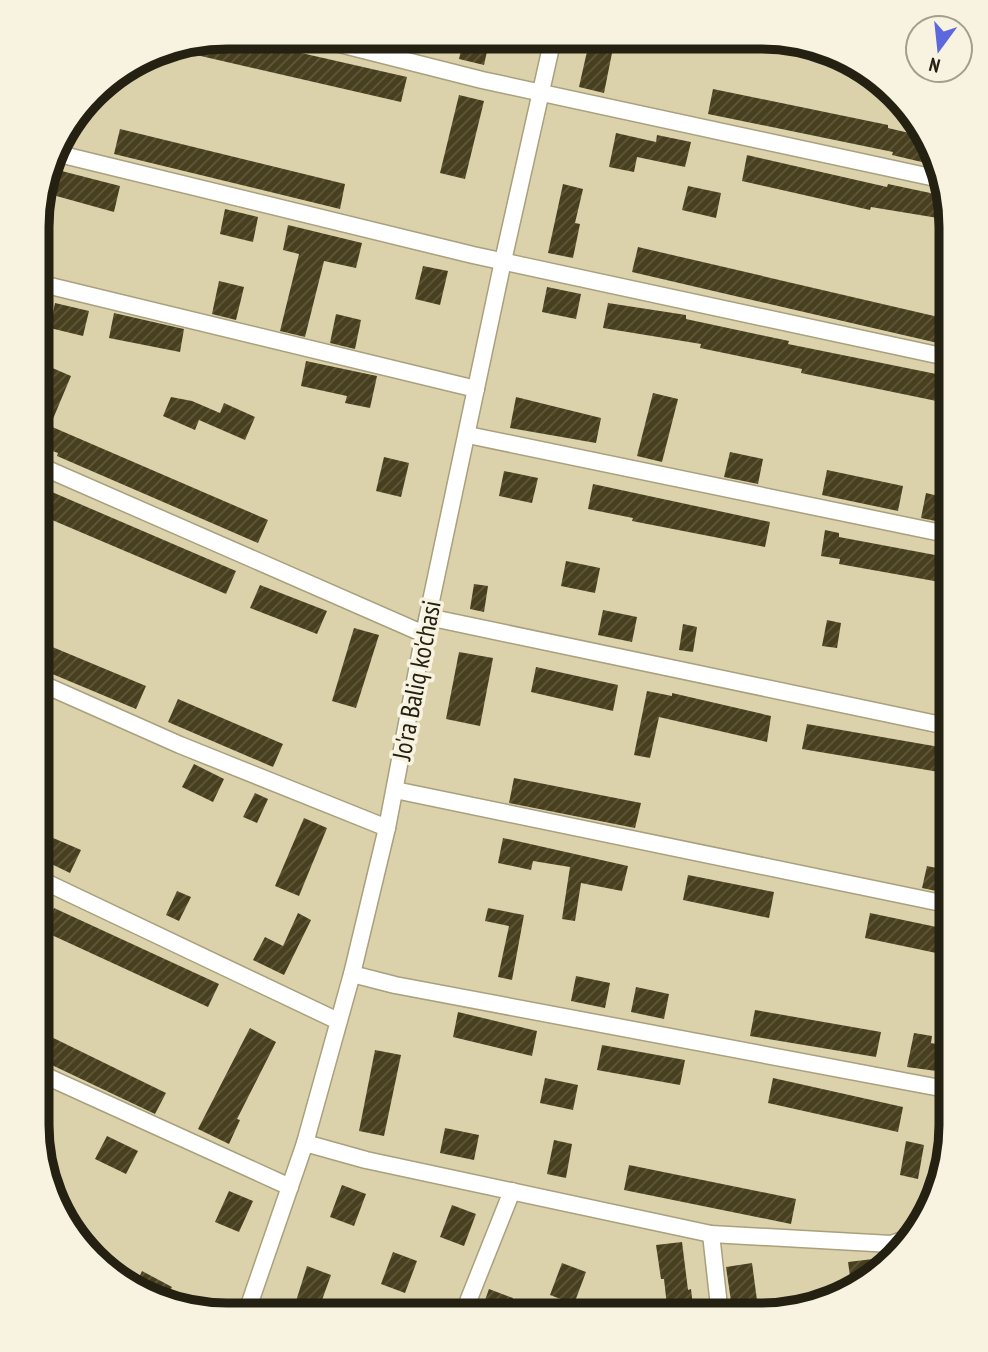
<svg xmlns="http://www.w3.org/2000/svg" width="988" height="1352" font-family="'PT Sans Narrow',sans-serif">
	<defs>
		<pattern id="building-hatch" width="6" height="6" patternUnits="userSpaceOnUse" patternTransform="scale(1.75)"><rect width="6" height="6" fill="#473f1e"/><path d="M-1 1l2-2M0 6l6-6M5 7l2-2" fill="none" stroke="#5f583d"/></pattern>
	</defs>
	<rect width="100%" height="100%" fill="#dbd2ac"/>
	<g fill="url(#building-hatch)">
		<polygon points="231,37 407,77 401,102 166,48"/>
		<polygon points="464,37 490,38 484,65 459,59"/>
		<polygon points="590,38 615,38 604,93 579,87"/>
		<polygon points="713,89 888,125 888,128 926,137 930,141 926,163 892,155 893,152 708,114"/>
		<polygon points="459,95 484,101 465,179 440,173"/>
		<polygon points="120,129 345,184 340,209 114,154"/>
		<polygon points="616,133 656,142 657,135 691,142 685,167 637,157 634,172 609,167"/>
		<polygon points="747,155 887,187 888,184 935,194 936,189 942,189 950,220 871,207 870,210 742,181"/>
		<polygon points="50,168 120,186 114,212 42,192"/>
		<polygon points="563,184 583,189 575,223 580,224 573,258 548,253"/>
		<polygon points="688,186 721,193 716,218 682,210"/>
		<polygon points="225,209 258,217 253,242 220,234"/>
		<polygon points="288,225 362,243 356,268 324,261 305,337 280,331 299,254 283,250"/>
		<polygon points="638,247 947,319 942,344 632,272"/>
		<polygon points="423,266 448,271 440,305 415,299"/>
		<polygon points="219,281 244,287 236,320 212,314"/>
		<polygon points="547,287 581,294 576,319 542,312"/>
		<polygon points="55,303 89,311 83,336 50,328"/>
		<polygon points="608,303 686,315 686,319 789,341 788,344 951,377 951,404 801,373 802,369 700,348 701,344 603,328"/>
		<polygon points="114,313 184,329 180,352 109,338"/>
		<polygon points="336,314 361,320 355,349 330,343"/>
		<polygon points="306,361 377,376 370,408 345,403 347,396 301,386"/>
		<polygon points="50,367 71,376 50,426 268,520 258,543 57,456 58,453 42,447 38,455 38,396"/>
		<polygon points="653,393 678,399 662,462 637,456"/>
		<polygon points="171,397 192,401 220,413 224,403 255,417 245,440 199,420 195,430 163,416"/>
		<polygon points="516,397 601,418 596,443 510,428"/>
		<polygon points="730,452 763,459 758,484 724,477"/>
		<polygon points="384,457 409,463 401,497 376,491"/>
		<polygon points="827,470 903,486 898,511 822,495"/>
		<polygon points="504,471 538,478 532,503 499,496"/>
		<polygon points="593,484 770,522 765,547 632,521 633,518 588,509"/>
		<polygon points="38,486 236,571 226,594 38,514"/>
		<polygon points="926,493 951,499 951,524 921,518"/>
		<polygon points="825,530 839,533 839,537 951,558 951,584 839,564 840,559 821,556"/>
		<polygon points="566,561 600,568 595,593 561,586"/>
		<polygon points="474,584 488,586 484,612 470,609"/>
		<polygon points="260,585 327,611 317,634 250,608"/>
		<polygon points="603,610 637,617 632,642 598,635"/>
		<polygon points="827,620 841,623 837,648 822,646"/>
		<polygon points="683,624 697,627 693,652 679,650"/>
		<polygon points="354,628 379,635 356,708 332,701"/>
		<polygon points="38,641 146,686 136,709 38,668"/>
		<polygon points="459,652 493,658 480,726 446,719"/>
		<polygon points="536,667 618,685 613,711 531,692"/>
		<polygon points="647,691 672,696 672,693 771,716 767,742 659,717 650,758 634,755"/>
		<polygon points="178,699 283,744 273,767 168,722"/>
		<polygon points="807,724 951,749 951,774 802,749"/>
		<polygon points="194,764 224,779 213,802 182,787"/>
		<polygon points="514,778 641,803 635,828 509,803"/>
		<polygon points="255,793 268,799 257,823 243,817"/>
		<polygon points="304,818 327,828 299,896 275,886"/>
		<polygon points="37,831 81,850 70,873 37,857"/>
		<polygon points="503,838 628,866 622,891 581,883 575,921 562,919 570,867 533,861 531,870 498,863"/>
		<polygon points="927,866 951,871 951,894 922,888"/>
		<polygon points="688,875 774,892 769,918 683,900"/>
		<polygon points="177,891 191,897 179,921 166,915"/>
		<polygon points="54,908 219,984 208,1007 43,931"/>
		<polygon points="488,908 524,915 512,980 498,977 509,926 485,921"/>
		<polygon points="298,913 311,920 284,975 253,960 265,937 283,946"/>
		<polygon points="870,913 946,929 941,954 865,938"/>
		<polygon points="576,976 610,983 605,1008 571,1001"/>
		<polygon points="636,987 669,994 664,1019 631,1012"/>
		<polygon points="755,1010 881,1032 876,1057 750,1036"/>
		<polygon points="458,1012 537,1031 532,1056 453,1037"/>
		<polygon points="250,1028 276,1042 237,1119 240,1120 229,1144 198,1129"/>
		<polygon points="37,1030 166,1093 155,1114 37,1058"/>
		<polygon points="914,1033 932,1036 931,1043 951,1047 951,1073 907,1067"/>
		<polygon points="602,1045 685,1060 680,1085 597,1070"/>
		<polygon points="375,1050 401,1055 384,1136 359,1131"/>
		<polygon points="545,1078 578,1085 573,1110 540,1103"/>
		<polygon points="773,1078 903,1107 898,1132 768,1103"/>
		<polygon points="445,1128 479,1135 474,1160 440,1153"/>
		<polygon points="107,1136 138,1151 126,1174 95,1159"/>
		<polygon points="554,1140 572,1144 566,1178 547,1174"/>
		<polygon points="906,1141 924,1145 918,1179 900,1175"/>
		<polygon points="629,1165 796,1199 791,1224 624,1190"/>
		<polygon points="342,1185 366,1194 354,1226 330,1217"/>
		<polygon points="229,1191 253,1201 239,1232 215,1222"/>
		<polygon points="452,1205 476,1214 464,1246 440,1237"/>
		<polygon points="682,1242 688,1290 691,1289 694,1315 668,1315 664,1279 661,1279 656,1245"/>
		<polygon points="393,1252 417,1261 405,1293 381,1284"/>
		<polygon points="873,1259 875,1270 852,1290 848,1262"/>
		<polygon points="562,1263 586,1272 574,1304 550,1295"/>
		<polygon points="752,1263 759,1315 733,1315 726,1267"/>
		<polygon points="307,1266 331,1275 317,1314 292,1314"/>
		<polygon points="142,1271 172,1287 166,1299 135,1286"/>
		<polygon points="489,1289 513,1298 507,1315 480,1314"/>
	</g>
	<g fill="none" stroke-linecap="round" stroke-linejoin="round">
		<g stroke="#a9a07c" stroke-width="19">
			<g id="street">
				<polyline points="312,37 482,80 940,179"/>
				<polyline points="55,153 473,255 951,358"/>
				<polyline points="38,283 476,389"/>
				<polyline points="468,435 951,535"/>
				<polyline points="38,465 424,634"/>
				<polyline points="428,617 951,727"/>
				<polyline points="38,682 180,745 387,828"/>
				<polyline points="395,790 951,905"/>
				<polyline points="37,878 338,1021"/>
				<polyline points="352,974 395,985 951,1090"/>
				<polyline points="37,1072 290,1187"/>
				<polyline points="305,1143 366,1160 711,1234 891,1244 914,1236"/>
				<polyline points="711,1234 720,1315"/>
				<polyline points="246,1314 305,1143 352,974 387,828 424,634 503,261 553,38"/>
				<polyline points="463,1314 512,1191"/>
			</g>
		</g>
		<use href="#street" stroke="#fff" stroke-width="16"/>
	</g>
	<g text-anchor="middle" dominant-baseline="central" stroke-width="7" stroke-linejoin="round" paint-order="stroke">
		<g font-size="26" fill="#242012" stroke="#f7f3e0">
			<text transform="translate(416 680) rotate(-79)">Jo'ra Baliq ko'chasi</text>
		</g>
	</g>
	<path d="M0 0H988V1352H0ZM227 49H761A178 178 0 0 1 939 227V1125A178 178 0 0 1 761 1303H227A178 178 0 0 1 49 1125V227A178 178 0 0 1 227 49Z" fill="#f7f3e0" fill-rule="evenodd"/>
	<path fill="none" stroke="#242012" stroke-width="9" d="M227 49H761A178 178 0 0 1 939 227V1125A178 178 0 0 1 761 1303H227A178 178 0 0 1 49 1125V227A178 178 0 0 1 227 49Z"/>
	<g transform="translate(939 49) rotate(195)"><circle r="33" fill="#f7f3e0" stroke="#a39f8e" stroke-width="2"/>
	<path d="M0-5L12 26L0 18L-12 26Z" fill="#5d67de"/>
	<text y="-10" font-size="19" font-weight="bold" text-anchor="middle" fill="#242012">N</text>
	</g>
</svg>
